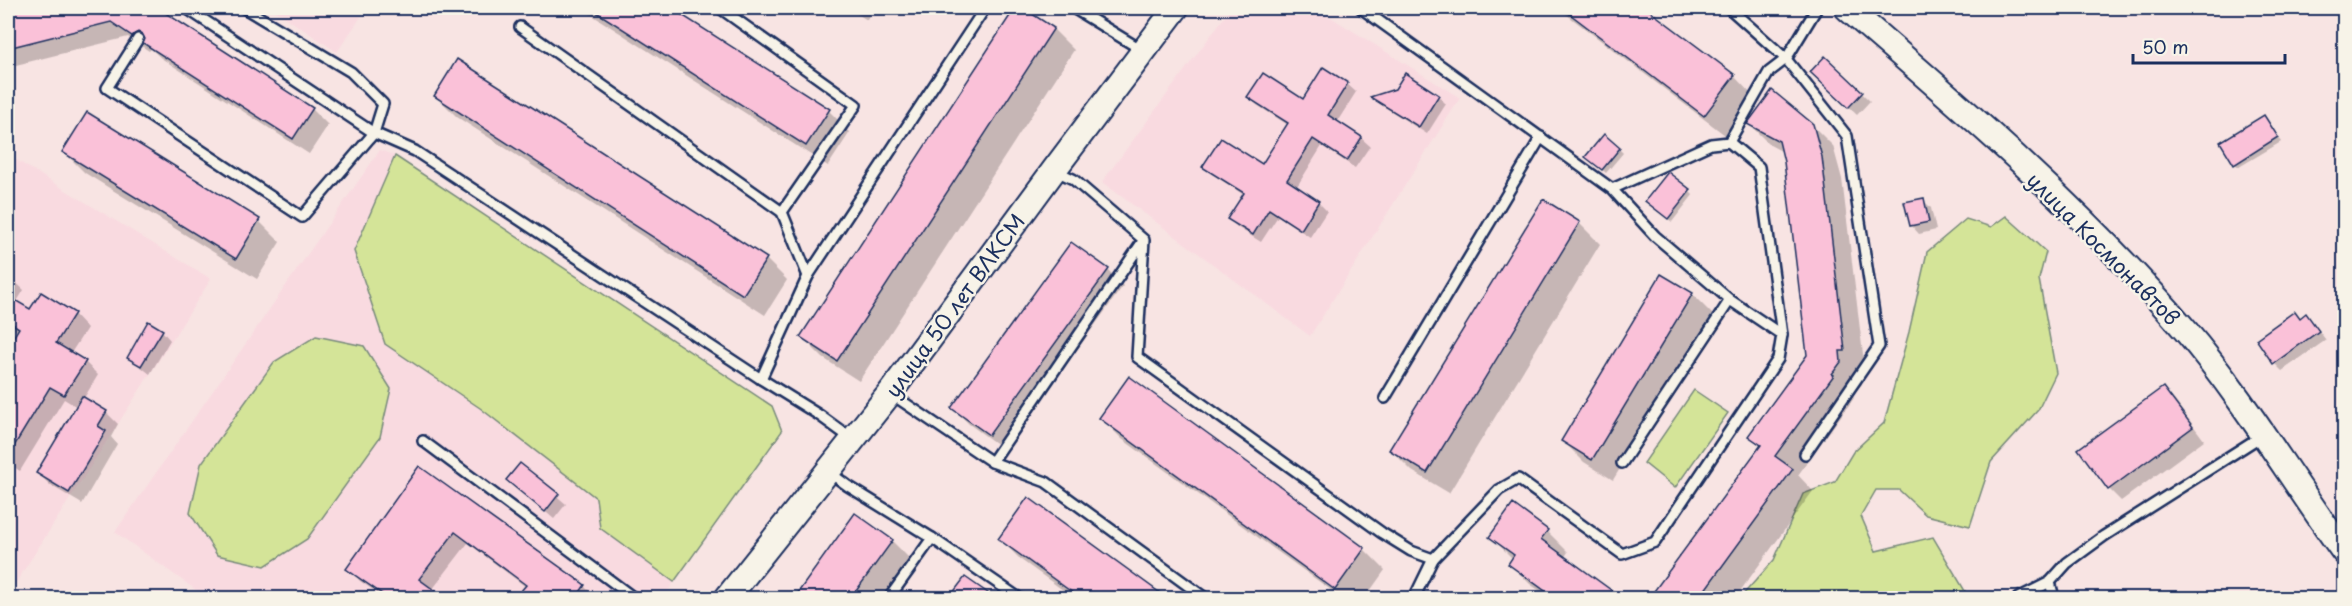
<svg xmlns="http://www.w3.org/2000/svg" width="2352" height="606" font-family="'Playpen Sans',sans-serif">
	<rect width="100%" height="100%" fill="#f8e4e3"/>
	<filter id="ink" filterUnits="userSpaceOnUse"><feTurbulence type="fractalNoise" baseFrequency=".0167" numOctaves="2"/><feDisplacementMap in="SourceGraphic" scale="12" xChannelSelector="R" yChannelSelector="G"/><feConvolveMatrix kernelMatrix="1 2 1 2 8 2 1 2 1" color-interpolation-filters="sRGB"/></filter>
	<g filter="url(#ink)">
		<g fill="#f9dae0">
			<polygon points="271,8 367,8 337,52"/>
			<polygon points="1231,8 1316,8 1460,98 1310,336 1102,182"/>
			<polygon points="380,150 395,156 772,406 782,431 674,582 664,598 207,598 115,532"/>
			<polygon points="8,155 211,279 8,595"/>
		</g>
		<g fill="#d4e498" stroke="#788a7b" stroke-width="1.5">
			<polygon points="395,156 772,406 782,431 674,582 600,528 596,498 480,408 385,344 354,251"/>
			<polygon points="2006,216 2046,252 2039,279 2056,373 2038,410 1991,462 1970,526 1926,515 1899,490 1876,490 1861,516 1876,551 1933,537 1965,591 1960,598 1740,598 1774,560 1803,494 1835,482 1853,452 1884,423 1909,332 1927,252 1966,219 1991,227"/>
			<polygon points="316,336 364,346 391,389 380,437 307,539 265,566 217,555 190,513 201,464 274,362"/>
			<polygon points="1694,390 1728,413 1675,488 1644,463"/>
		</g>
		<g fill="#0003">
			<polygon points="23,8 156,8 312,109 328,125 309,154 161,58 151,49 149,51 128,37 8,67 8,11"/>
			<polygon points="581,8 668,8 829,111 850,132 828,166"/>
			<polygon points="848,8 874,8 867,20"/>
			<polygon points="1017,8 1020,8 1053,29 1074,50 859,381 823,358 802,337"/>
			<polygon points="1558,8 1644,8 1734,76 1754,97 1725,135"/>
			<polygon points="1825,58 1870,101 1857,115 1812,72"/>
			<polygon points="1324,69 1347,84 1356,92 1337,122 1361,138 1370,146 1355,168 1322,146 1296,188 1318,202 1327,211 1310,237 1278,216 1261,242 1237,227 1229,219 1244,195 1212,174 1204,166 1262,166 1288,125 1257,105 1249,97 1303,101"/>
			<polygon points="436,96 766,259 787,280 765,315 457,117"/>
			<polygon points="1438,96 1446,104 1427,134 1380,104 1373,97"/>
			<polygon points="87,114 259,221 280,242 257,279 85,173 64,152"/>
			<polygon points="2264,117 2281,142 2239,167 2235,164"/>
			<polygon points="1749,124 1812,125 1833,146 1842,179 1865,371 1861,372 1862,384 1852,395 1854,398 1798,475 1813,491 1735,598 1651,598 1761,447 1750,436 1809,356 1783,152 1770,145"/>
			<polygon points="1619,149 1623,153 1606,173 1591,160"/>
			<polygon points="1690,192 1693,195 1672,222 1651,205"/>
			<polygon points="1923,200 1931,208 1936,230 1919,234 1911,225"/>
			<polygon points="1543,201 1579,223 1600,244 1449,493 1412,471 1391,450"/>
			<polygon points="1108,270 1123,286 1005,450 969,424 953,408"/>
			<polygon points="8,275 24,290 16,303 30,312 74,314 87,328 71,353 85,362 98,375 84,398 106,412 118,424 111,437 117,444 82,504 50,485 38,473 77,407 64,399 20,471 8,463 8,377 14,367 8,361 8,349 18,332 8,325"/>
			<polygon points="1692,294 1713,315 1613,480 1584,462 1563,441"/>
			<polygon points="2306,315 2326,340 2282,371 2274,363 2301,319"/>
			<polygon points="162,331 170,340 150,374 128,357"/>
			<polygon points="1129,379 1364,549 1385,570 1365,598 1342,598 1122,439 1101,418"/>
			<polygon points="2163,389 2175,401 2204,440 2121,501 2109,489"/>
			<polygon points="520,465 566,504 554,519 508,480"/>
			<polygon points="419,468 584,586 596,598 517,598 526,587 468,543 432,590 443,598 385,598 360,581 348,568"/>
			<polygon points="1028,500 1164,598 1074,598 1021,560 1000,539"/>
			<polygon points="856,515 892,541 913,562 887,598 796,598"/>
			<polygon points="1547,531 1568,552 1564,558 1620,598 1550,598 1530,584 1509,563 1513,559 1491,537"/>
			<polygon points="965,579 992,598 951,598"/>
			<polygon points="151,593 159,598 146,598"/>
		</g>
		<g fill="#fac1d8" stroke="#1b2f5e" stroke-width="1.5">
			<polygon points="17,8 158,8 313,108 293,139 143,43 145,39 142,34 138,32 132,36 111,22 8,48 8,10"/>
			<polygon points="590,8 671,8 830,109 806,146"/>
			<polygon points="1015,8 1023,8 1054,28 837,361 800,337"/>
			<polygon points="1562,8 1646,8 1735,75 1704,116"/>
			<polygon points="1825,56 1863,92 1848,108 1810,72"/>
			<polygon points="457,59 767,258 743,295 434,96"/>
			<polygon points="1323,67 1348,83 1328,115 1362,137 1347,161 1313,139 1287,180 1319,201 1301,230 1269,209 1253,235 1227,219 1244,193 1202,167 1221,138 1262,164 1288,123 1247,97 1263,73 1303,99"/>
			<polygon points="1405,73 1439,95 1419,127 1370,97 1395,89"/>
			<polygon points="1772,90 1813,124 1822,157 1845,351 1840,351 1841,362 1832,374 1834,375 1775,456 1793,469 1699,598 1649,598 1761,445 1748,436 1807,355 1784,162 1779,141 1747,124"/>
			<polygon points="87,112 260,219 236,259 62,152"/>
			<polygon points="2264,115 2278,137 2234,165 2220,142"/>
			<polygon points="1604,134 1620,148 1602,170 1585,157"/>
			<polygon points="1668,172 1691,190 1668,219 1645,201"/>
			<polygon points="1924,198 1929,222 1910,226 1904,202"/>
			<polygon points="1543,199 1580,222 1427,473 1389,450"/>
			<polygon points="1071,242 1109,269 989,435 951,408"/>
			<polygon points="1661,274 1693,293 1592,460 1561,441"/>
			<polygon points="41,292 75,313 56,343 86,361 64,395 50,387 8,456 8,374 14,364 8,360 8,346 19,328 8,321 8,296 30,309"/>
			<polygon points="2295,311 2300,318 2306,313 2319,331 2273,364 2256,339"/>
			<polygon points="148,321 163,330 141,366 127,358"/>
			<polygon points="1129,376 1365,548 1335,590 1099,418"/>
			<polygon points="2163,387 2193,427 2108,490 2078,449"/>
			<polygon points="82,396 107,411 98,426 106,431 69,493 36,473"/>
			<polygon points="520,463 559,494 545,512 506,480"/>
			<polygon points="419,466 585,585 576,598 515,598 526,585 455,532 419,579 445,598 388,598 346,569"/>
			<polygon points="1028,497 1167,598 1080,598 998,539"/>
			<polygon points="1513,504 1548,530 1541,539 1622,598 1555,598 1508,564 1514,555 1489,537"/>
			<polygon points="855,513 893,540 851,598 794,598"/>
			<polygon points="965,577 995,598 949,598"/>
		</g>
		<g fill="none" stroke-linecap="round" stroke-linejoin="round">
			<g stroke="#1b2f5e" stroke-width="14">
				<g id="lane">
					<polyline points="186,8 374,133 415,151 761,379 819,415 852,439"/>
					<polyline points="720,8 856,105 782,212"/>
					<polyline points="1073,8 1142,50"/>
					<polyline points="1729,8 1786,59 1847,136 1879,346 1805,454"/>
					<polyline points="520,27 782,212 808,276"/>
					<polyline points="138,39 107,88 302,217 374,133 383,104 351,72 244,8"/>
					<polyline points="1729,142 1759,167 1782,335"/>
					<polyline points="1056,171 1073,179 1144,240 1137,357 1382,533 1411,551 1433,559 1499,490 1518,479 1622,554 1655,542 1778,359 1782,335 1730,300 1655,236 1612,189 1361,8"/>
					<polyline points="1612,189 1711,144 1729,142 1769,72 1786,59 1817,8"/>
					<polyline points="761,379 808,276 985,8"/>
					<polyline points="890,393 992,462 1046,482 1205,598"/>
					<polyline points="1385,398 1541,137"/>
					<polyline points="423,441 634,598"/>
					<polyline points="992,462 1143,241"/>
					<polyline points="1622,463 1730,300"/>
					<polyline points="829,472 848,486 932,538 1019,598"/>
					<polyline points="2050,582 2054,598"/>
					<polyline points="889,598 932,538"/>
					<polyline points="1414,598 1433,559"/>
					<polyline points="2018,598 2050,582 2067,563 2104,536 2263,435"/>
				</g>
			</g>
			<g stroke="#1b2f5e" stroke-width="28">
				<g id="secondary">
					<path d="M1847,8C1963,108 2086,214 2185,330C2244,399 2291,479 2344,552"/>
					<polyline points="727,598 890,393 1054,170 1176,8"/>
				</g>
			</g>
			<use href="#lane" stroke="#f7f3e8" stroke-width="9"/>
			<use href="#secondary" stroke="#f7f3e8" stroke-width="24"/>
		</g>
	</g>
	<g text-anchor="middle" dominant-baseline="central" stroke-width="5" stroke-linejoin="round" paint-order="stroke">
		<g font-size="21" fill="#1b2f5e" stroke="#f7f3e8">
			<text transform="translate(2104 248) rotate(45)">улица Космонавтов</text>
			<text transform="translate(954 305) rotate(-54)">улица 50 лет ВЛКСМ</text>
		</g>
	</g>
	<rect width="2352" height="606" fill="none" stroke="#f7f3e8" stroke-width="30"/>
	<rect x="15" y="15" width="2322" height="576" fill="none" stroke="#1b2f5e" stroke-width="2" filter="url(#ink)"/>
	<path d="M2133 54v9h152v-9" fill="none" stroke="#1b2f5e" stroke-width="3"/>
	<text x="2142" y="54" font-size="18" fill="#1b2f5e" stroke="#f7f3e8" stroke-width="4.5" paint-order="stroke">50 m</text>
</svg>
